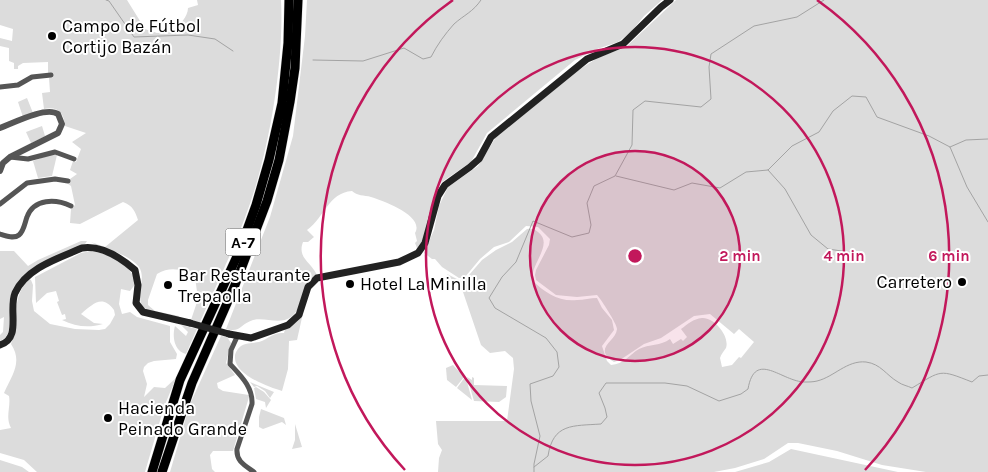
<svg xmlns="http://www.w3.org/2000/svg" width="988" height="472" font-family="Karla,sans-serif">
	<rect width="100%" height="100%" fill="#fff"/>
	<g fill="#dcdcdc">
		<path d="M0,0H127L145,29L157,33L173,31C179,25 188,17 188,8L198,5L197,0H281C284,54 272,132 256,185C242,232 220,277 200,322L191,320L198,299L195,277C182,269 171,266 157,274L148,300V305L155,311L179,316L178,318C169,316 156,316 148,311C131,301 148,280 139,267C128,253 105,250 91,242L105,247L138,220C135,211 133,206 123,202L80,224L70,223L71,209L75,205L71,186L68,184L70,179L77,174L70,170L73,161L76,162L81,149L72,142L86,133L65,126C64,113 58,106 44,109L42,93L50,92L49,78L51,77L48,73V62L23,63L18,66V69H14V63L9,61V48L0,46V38L12,41L13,29L0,25Z"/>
		<path d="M307,0H662L644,16L631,32L618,42L597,49L575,60L487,133L471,162L439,184L434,194L427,229L423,240L417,248L415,243L417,241L415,233C425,216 384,201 371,197C364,195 357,196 352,191C328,193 325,217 307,230L314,237L308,242H303C297,258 311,262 317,275C299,288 305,307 291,317C280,325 265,317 253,320C240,324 241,333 226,329L270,217L293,136L305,36Z"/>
		<path d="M676,0H988V472H926L882,465L837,451L798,443H788L764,459L735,468L714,472H438L439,458L442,450L438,444L436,421H507L514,369L513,358L505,351L490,353L481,345L463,292L447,274L463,282L482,260L496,250L512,242L527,229C532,228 535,229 538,232C554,244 531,263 532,280C545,293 559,302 577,300C584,300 590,298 597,298L602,308L612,320L614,330L602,346L607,361L611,365C624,364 629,355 639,349C649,344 661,346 670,339L673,344L681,339L683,341L687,337L681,329C688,324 693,319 702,318C714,317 730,336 726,348C724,351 721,354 720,358L722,367L732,365L739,357L741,358L754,342L739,329L734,334L710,314L694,316L661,338L644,344L620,360L614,362C592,348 616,342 617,329C617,324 601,299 597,295L577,297L556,295L536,280L535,275L536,270L549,245L550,239L538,227L526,226L509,242L494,247L480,259L465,277L459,278L442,267L435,259H432L424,253L434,230L439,206L448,187L478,166L496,137L577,71L596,59L627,46Z"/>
		<polygon points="27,98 33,113 23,117 18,102"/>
		<polygon points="42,126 45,136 31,143 26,132"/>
		<polygon points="52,154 57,155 52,176 38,178 33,161"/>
		<path d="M81,241H87L85,244L45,262L10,299C8,312 15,335 0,341V335L3,332L4,317L0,319V251H14L28,266L38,260Z"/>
		<path d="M91,251C109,253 131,264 136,283L130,291L121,289L119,304L122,314L130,312L137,317L170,326V342L177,354L176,359L154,361L148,363L144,367L143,371L147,384L144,397L154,387L165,388L176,378L164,407L145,472H37L24,460L0,453V430L11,428C5,417 11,407 9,396L4,393C12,375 23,362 11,344C21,320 9,300 29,279L31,280L33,285L32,301L34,311L50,324L75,329L99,330L105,329L110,324L115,315L114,310C102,294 93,304 81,314L94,323L103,324C89,328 76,327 62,320L66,319L65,314L62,315L57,302L59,301L56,291L47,293L36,303L35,277L81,253Z"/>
		<path d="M303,313L297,340L289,341L288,369L282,391C268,387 233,374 235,356C235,353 238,348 241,346C245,343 254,343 259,342C270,338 273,332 284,333L285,329L298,321Z"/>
		<path d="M181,325L197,329L186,354C174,351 172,336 175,326L186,336L188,332Z"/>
		<polygon points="221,336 227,337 231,343 226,363 235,375 217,383 218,388 223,391 249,395 249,397 233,451 213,451 210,455 212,469 215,472 170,472 190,404"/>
		<polygon points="453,365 464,377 456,387 447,380 446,368"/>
		<polygon points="465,377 466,378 472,400 457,388"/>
		<polygon points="467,377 472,380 472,377 474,378 474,385 507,386 506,397 499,402 474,401"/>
		<polygon points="250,382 274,392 270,398 265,391 257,386 254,387"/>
		<polygon points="256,387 264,392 271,400 266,408 265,402 256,399 254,388"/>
		<polygon points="261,409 284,418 286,425 282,422 263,429 259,427 259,417"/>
		<polygon points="295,424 302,447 292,449 295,440"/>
		<polygon points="791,449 898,472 735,472 769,462"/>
		<polygon points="0,460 22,467 29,472 0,472"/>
	</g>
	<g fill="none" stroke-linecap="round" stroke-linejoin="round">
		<g stroke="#a3a3a3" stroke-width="1">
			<polyline points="106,0 109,1 134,37 188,35 215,39 233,51"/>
			<path d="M313,60L363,61L404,48L423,59L431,57C437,45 445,34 454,24C464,15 473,12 481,0"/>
			<polyline points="950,147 966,140 988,139"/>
			<polyline points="768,170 785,189 811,235 828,249 862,254"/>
			<polyline points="616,176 674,190 692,183 720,188 746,172 768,170 792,146 819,132 833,111 852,96 866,97 877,117 929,136 950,147 967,187 988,222"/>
			<path d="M534,467L548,456C553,423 573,426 601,424L607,417L605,408L599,393L606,383H665L687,386L719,401L741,394L748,389C755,349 782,382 805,382C809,382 813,382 817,381C834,377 847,360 866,362C881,364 886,375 898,382C902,385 908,386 912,388C942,370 939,369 972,382L979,376L988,375"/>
			<polyline points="534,472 534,464 540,436 531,401 530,384 553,376 559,367 557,352 546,338 495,308 489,298 502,277 516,262 533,221 572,237 589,233 591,225 587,203 594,186 615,176 632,145 633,110 645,101 701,107 711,99 709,67 711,54 754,26 797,17 824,0"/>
		</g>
		<g stroke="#dbdbdb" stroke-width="10">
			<g id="motorway">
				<polyline points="152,472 180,380 239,252 256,205 269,160 282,103 288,43 289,0"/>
				<polyline points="162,472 192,383 235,285 267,201 279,160 290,102 295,68 298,0"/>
			</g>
		</g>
		<g stroke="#555" stroke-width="5">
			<polyline points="0,87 18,85 32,77 51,75"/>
			<polyline points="10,157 28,159 55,152 74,159"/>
			<polyline points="0,204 27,183 55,179 68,181"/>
			<path d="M0,234C6,236 14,239 19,235C24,231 25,222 27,217C34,198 56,199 71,206"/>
			<path d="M237,337L231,350L230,364C241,376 253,387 252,404L237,449C236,461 244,465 254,472"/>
		</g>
		<path stroke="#555" stroke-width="6" d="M0,128C13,123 46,106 58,114L62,124L58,133L10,157L3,163L0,171"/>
		<g stroke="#222" stroke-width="7">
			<polyline points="229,334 251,338 288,325 299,315 308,287 317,278 399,262 418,253 425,243 438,196 445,185 470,167 479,159 491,137 587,59 623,44 661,7 670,0"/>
			<path d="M0,345C22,338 8,310 15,293C26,268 59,258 82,248C102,245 120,257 135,270L138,285L136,303L143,312L190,323"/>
		</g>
		<use href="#motorway" stroke="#000" stroke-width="9"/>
		<polyline stroke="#222" stroke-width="7" points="190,323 229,334"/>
	</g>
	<circle cx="635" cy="256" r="105" fill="#c2185b" fill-opacity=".12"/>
	<g fill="none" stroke="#c2185b" stroke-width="2.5">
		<circle cx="635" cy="256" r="105"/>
		<circle cx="635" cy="256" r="209"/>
		<path d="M405 470A314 314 0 0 1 453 0M817 0A314 314 0 0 1 865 470"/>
	</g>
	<g fill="#000" stroke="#fff" stroke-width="2">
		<circle cx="52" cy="36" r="5"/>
		<circle cx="962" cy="282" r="5"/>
		<circle cx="350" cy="284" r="5"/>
		<circle cx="168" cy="285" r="5"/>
		<circle cx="108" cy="418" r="5"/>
	</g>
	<g text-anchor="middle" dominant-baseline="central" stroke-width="4" stroke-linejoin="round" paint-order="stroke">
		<rect fill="#fff" stroke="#4c4c4c" stroke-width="1" x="225.5" y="228.5" width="35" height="27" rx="4"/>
		<g font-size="16" font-weight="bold" fill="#000">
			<text x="243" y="242">A-7</text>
		</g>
		<g font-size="18" fill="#000" stroke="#fff" text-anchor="start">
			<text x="62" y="26">Campo de Fútbol<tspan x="62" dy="21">Cortijo Bazán</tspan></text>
			<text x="178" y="275">Bar Restaurante<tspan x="178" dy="21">Trepaolla</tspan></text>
			<text x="952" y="282" text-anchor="end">Carretero</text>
			<text x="360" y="284">Hotel La Minilla</text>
			<text x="118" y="408">Hacienda<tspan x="118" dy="21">Peinado Grande</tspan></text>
		</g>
	</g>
	<circle cx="635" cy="256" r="8" fill="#c2185b" stroke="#fff" stroke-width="2.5"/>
	<g font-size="15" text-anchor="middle" font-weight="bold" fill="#c2185b" stroke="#fff" stroke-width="4" stroke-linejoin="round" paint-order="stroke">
		<text x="740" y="261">2 min</text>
		<text x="844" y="261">4 min</text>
		<text x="949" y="261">6 min</text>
	</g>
</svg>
